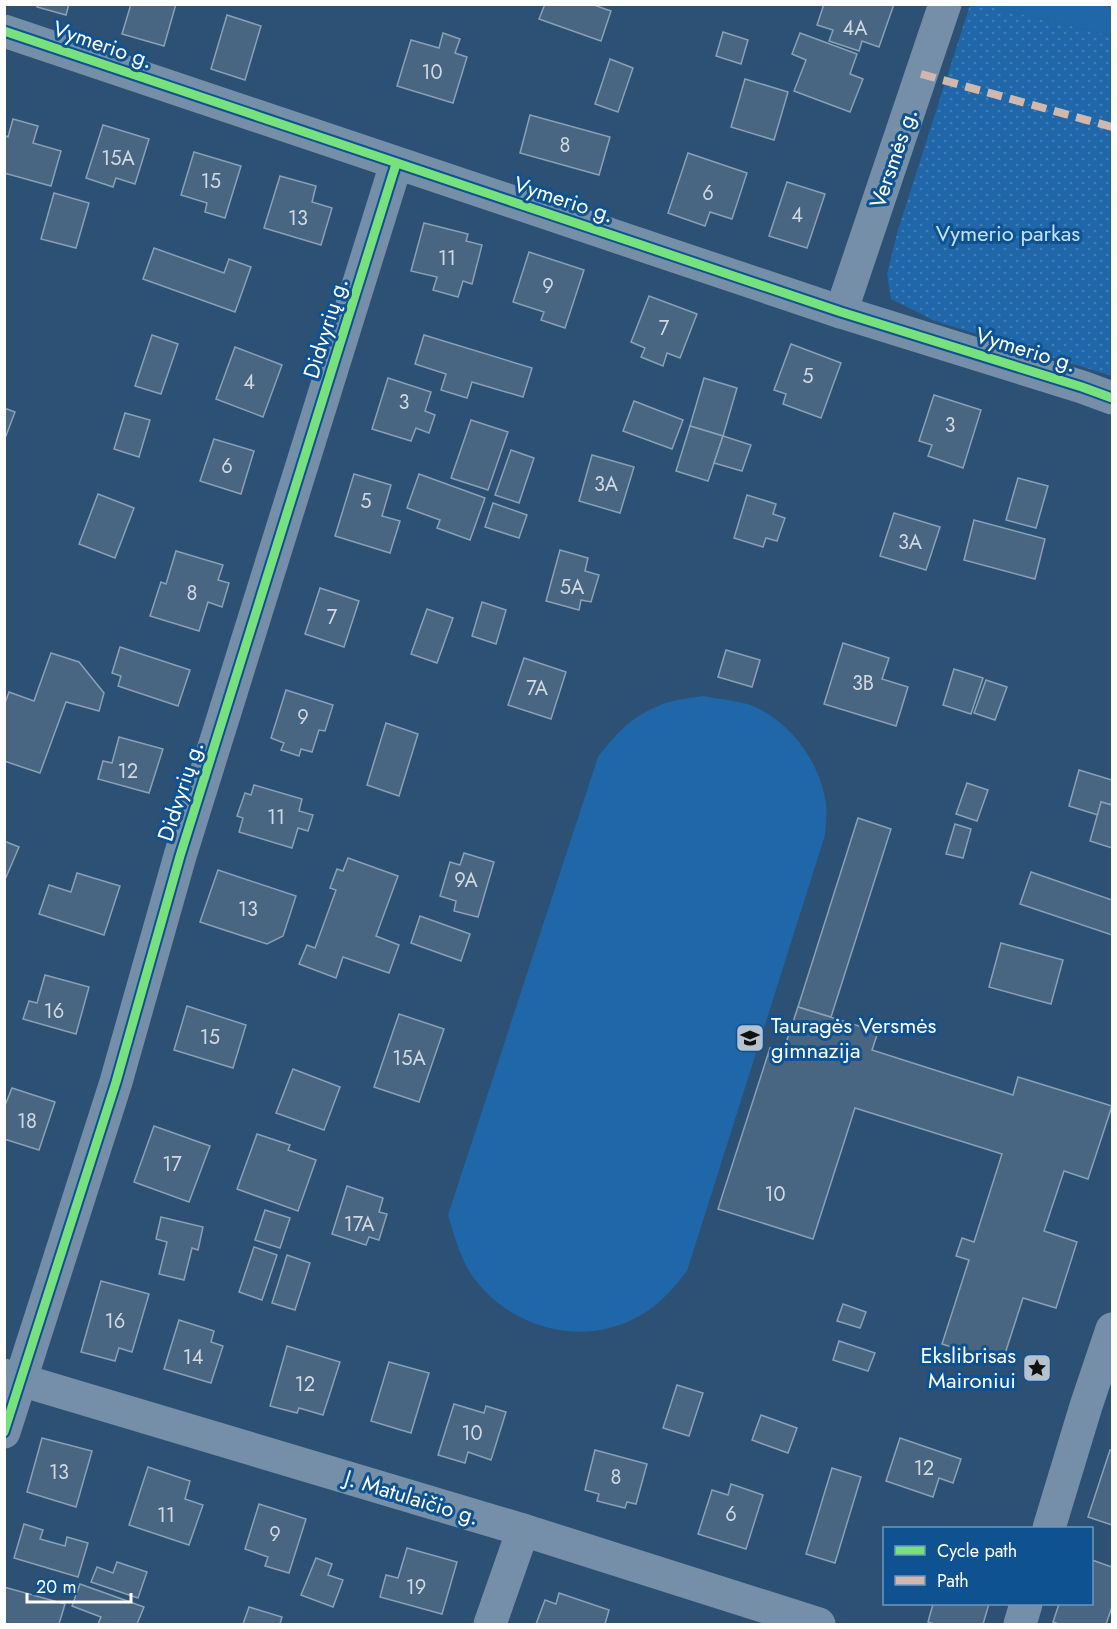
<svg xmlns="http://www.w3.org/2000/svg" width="1117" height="1629" font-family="Jost,sans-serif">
	<defs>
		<pattern id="park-dots" width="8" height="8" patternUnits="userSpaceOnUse" patternTransform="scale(1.5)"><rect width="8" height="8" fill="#1f67a8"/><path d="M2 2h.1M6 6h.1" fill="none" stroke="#417eb5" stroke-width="1.8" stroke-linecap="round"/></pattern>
	</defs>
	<rect width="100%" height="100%" fill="#2d5174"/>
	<g fill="#1f67a8">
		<polygon points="983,5 1112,5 1112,36"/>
		<path d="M703,696C718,699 741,701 753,706C791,722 820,763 826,803C827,813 826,825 825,835L687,1271C674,1288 660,1304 641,1315C583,1349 509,1329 471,1274C460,1257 454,1234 448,1215L598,757C618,731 634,714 666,703C678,699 691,698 703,696Z"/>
	</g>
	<polygon fill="url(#park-dots)" points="970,5 983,5 1112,36 1112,376 935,321 891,299 887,274 898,230"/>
	<g fill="#486682" stroke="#89a0b5" stroke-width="1.5">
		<polygon points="37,4 69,4 66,15 37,7"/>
		<polygon points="131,4 176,4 164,46 122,34"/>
		<polygon points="545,4 591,4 611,11 601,41 539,19"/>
		<polygon points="824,4 894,4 879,47 862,41 859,51 829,41 833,30 817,25"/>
		<polygon points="227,15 261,26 245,80 211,69"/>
		<polygon points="723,32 748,40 741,64 716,56"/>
		<polygon points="443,33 460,39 455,53 467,57 453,103 397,86 411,40 439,48"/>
		<polygon points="800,33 857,54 850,74 863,79 850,112 794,91 806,60 792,54"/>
		<polygon points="610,59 633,68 618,112 595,104"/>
		<polygon points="745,79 788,92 774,140 731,127"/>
		<polygon points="530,115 610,137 599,175 520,153"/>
		<polygon points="13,119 38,126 33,143 61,151 51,186 4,173 4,135 8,137"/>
		<polygon points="103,125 149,139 135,184 116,178 113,187 86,178"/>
		<polygon points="194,152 241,166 225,218 205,212 207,203 181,195"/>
		<polygon points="688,153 747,173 732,219 710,212 705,226 668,213"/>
		<polygon points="280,176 316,186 312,202 332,208 321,245 264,228"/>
		<polygon points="787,182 825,194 807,248 769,236"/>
		<polygon points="54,193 89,203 76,248 41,239"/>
		<polygon points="424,223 468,234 466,241 482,245 472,284 463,281 458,297 433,290 437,277 411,271"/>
		<polygon points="154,248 224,273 229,259 251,267 235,312 143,279"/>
		<polygon points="529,252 584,270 565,328 541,320 544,312 513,302"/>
		<polygon points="649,296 697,314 680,358 667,353 663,366 641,357 645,348 631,342"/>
		<polygon points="152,335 178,344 161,394 135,386"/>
		<polygon points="424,335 532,368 523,397 472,382 467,398 441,390 446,374 415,364"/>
		<polygon points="791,344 841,363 821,418 783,404 786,394 774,390"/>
		<polygon points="235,347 282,365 263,417 216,399"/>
		<polygon points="388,378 431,392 425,411 435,415 429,433 416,428 411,441 372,429"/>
		<polygon points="704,378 737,388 723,436 690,426"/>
		<polygon points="934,395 981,410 963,468 928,456 932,445 919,441"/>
		<polygon points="634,401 683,420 672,449 623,431"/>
		<polygon points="4,408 15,412 4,441"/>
		<polygon points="125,413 150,420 139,457 114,449"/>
		<polygon points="471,420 508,432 488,490 451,478"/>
		<polygon points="690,426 723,436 708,481 676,471"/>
		<polygon points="723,436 751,445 742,471 714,463"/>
		<polygon points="214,439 254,451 241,494 200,481"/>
		<polygon points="511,450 534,458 519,503 495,495"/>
		<polygon points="592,455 634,467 620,513 579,501"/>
		<polygon points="354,474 391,485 382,516 400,521 390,553 335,536"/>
		<polygon points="419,474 485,498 470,540 437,528 440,520 407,508"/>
		<polygon points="1018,478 1048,486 1036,528 1006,520"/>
		<polygon points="98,494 134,508 115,558 79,544"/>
		<polygon points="747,495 776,504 773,514 785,518 777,541 766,538 763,547 734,538"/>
		<polygon points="493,503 527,515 519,538 485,527"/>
		<polygon points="894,513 940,527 926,570 880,556"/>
		<polygon points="974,520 1045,539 1035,579 964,560"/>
		<polygon points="560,550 588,558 585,571 599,575 591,602 581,600 579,610 546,601"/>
		<polygon points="176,551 223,565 218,580 229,583 222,607 208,602 199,631 150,616 161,582 166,584"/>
		<polygon points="320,588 359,601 344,647 305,634"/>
		<polygon points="482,602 506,610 496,644 472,636"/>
		<polygon points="427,609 453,618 437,663 411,654"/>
		<polygon points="843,643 889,658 882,679 908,687 896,726 824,704"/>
		<polygon points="120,647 190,670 178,706 118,686 121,676 112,673"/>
		<polygon points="726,650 760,660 752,687 718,677"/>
		<polygon points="51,653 79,662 104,693 99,711 66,702 40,773 4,761 4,706 9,692 34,701"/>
		<polygon points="524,658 566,672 551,719 508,705"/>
		<polygon points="954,669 983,678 971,714 943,705"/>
		<polygon points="986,680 1007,687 995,720 974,713"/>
		<polygon points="286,690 333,705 325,731 319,730 312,752 301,749 299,756 281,750 284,743 271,738"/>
		<polygon points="386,723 418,734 399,796 367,785"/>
		<polygon points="119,737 163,749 149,793 98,779 103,761 112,763"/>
		<polygon points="1079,770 1112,780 1112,805 1101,802 1098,815 1069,806"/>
		<polygon points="967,783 988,790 977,821 956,814"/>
		<polygon points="254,785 302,799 299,811 313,815 308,831 298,828 292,848 239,832 243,818 237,816 245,793 251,795"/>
		<polygon points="1101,802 1112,805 1112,848 1090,841"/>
		<polygon points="858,818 891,829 831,1017 798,1007"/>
		<polygon points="955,824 971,829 963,858 946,854"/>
		<polygon points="4,841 19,847 4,882"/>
		<polygon points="464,853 494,862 478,917 454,911 456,901 440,896 450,862 460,865"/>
		<polygon points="348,858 398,876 376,936 399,945 389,973 343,957 336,978 299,964 307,945 315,948 336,890 330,888 337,869 343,871"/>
		<polygon points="218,870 296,896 283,936 267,944 200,922"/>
		<polygon points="1031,872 1112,900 1112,935 1020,904"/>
		<polygon points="77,873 120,886 104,935 39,914 49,885 71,892"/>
		<polygon points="420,916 470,934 461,961 411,943"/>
		<polygon points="1001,943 1063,960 1051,1004 989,987"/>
		<polygon points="45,975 89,987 76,1034 23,1019 29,1001 37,1003"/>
		<polygon points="187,1006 246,1025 233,1068 174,1050"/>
		<polygon points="798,1007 878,1032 872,1050 1013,1095 1018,1077 1112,1106 1088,1179 1064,1171 1044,1231 1077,1242 1056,1308 1023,1298 1002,1363 942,1344 969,1260 956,1256 962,1238 974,1242 1002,1154 855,1108 813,1239 718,1209 770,1048 783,1052"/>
		<polygon points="399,1014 444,1029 419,1102 374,1087"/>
		<polygon points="293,1069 340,1087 324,1130 276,1113"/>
		<polygon points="12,1088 55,1102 39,1150 4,1139 4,1103 6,1103"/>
		<polygon points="154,1126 210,1146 189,1202 134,1182"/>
		<polygon points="257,1134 290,1145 288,1150 316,1160 298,1211 237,1189"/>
		<polygon points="347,1186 383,1198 379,1212 387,1214 379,1240 369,1237 366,1245 332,1234"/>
		<polygon points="265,1210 290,1218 280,1248 255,1240"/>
		<polygon points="161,1217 203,1227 198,1250 192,1248 184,1280 159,1274 167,1242 156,1239"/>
		<polygon points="254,1247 277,1255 262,1300 239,1292"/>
		<polygon points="287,1255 310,1263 295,1310 272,1303"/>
		<polygon points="101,1281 149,1294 132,1352 119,1348 115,1361 81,1352"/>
		<polygon points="843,1304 866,1312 860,1328 837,1321"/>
		<polygon points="179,1320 214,1331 211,1342 223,1346 211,1383 164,1369"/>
		<polygon points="839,1341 875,1353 868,1371 833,1360"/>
		<polygon points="287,1346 340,1362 323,1415 299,1408 297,1413 270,1406"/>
		<polygon points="389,1362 429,1373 411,1433 371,1421"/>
		<polygon points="677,1385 703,1393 689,1436 663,1428"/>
		<polygon points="454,1404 484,1413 486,1406 506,1412 491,1460 468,1452 465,1463 438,1455"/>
		<polygon points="761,1415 797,1428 788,1453 752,1440"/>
		<polygon points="42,1438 92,1451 76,1507 27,1492"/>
		<polygon points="900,1438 961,1459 953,1483 939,1478 933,1497 886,1481"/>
		<polygon points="595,1450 647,1464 636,1504 627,1502 625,1508 597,1501 599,1494 585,1490"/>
		<polygon points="1110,1450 1112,1451 1112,1525 1088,1517"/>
		<polygon points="148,1467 190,1481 185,1499 203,1505 189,1545 129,1525"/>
		<polygon points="832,1468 861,1477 835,1563 806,1554"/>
		<polygon points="731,1484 763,1495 746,1549 698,1534 712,1490 728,1495"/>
		<polygon points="259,1504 306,1519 289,1573 265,1566 268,1557 245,1549"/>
		<polygon points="24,1524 43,1530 40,1539 65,1546 67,1537 88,1543 78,1577 14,1558"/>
		<polygon points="407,1548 457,1562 442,1614 380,1597 386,1575 398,1578"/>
		<polygon points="316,1558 332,1564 328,1575 343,1580 333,1607 301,1595"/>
		<polygon points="1092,1560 1112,1567 1112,1607 1106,1624 1059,1624 1053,1622 1059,1604 1092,1604"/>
		<polygon points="117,1562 147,1572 138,1598 91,1582 97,1567 113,1573"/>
		<polygon points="80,1584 144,1607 137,1624 98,1624 101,1617 72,1606"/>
		<polygon points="4,1587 65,1604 59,1624 4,1624"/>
		<polygon points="559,1593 609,1610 605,1624 536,1624 545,1600 556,1604"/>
		<polygon points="933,1604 989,1604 983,1624 935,1624 928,1622"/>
		<polygon points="249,1607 282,1617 280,1624 243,1624"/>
	</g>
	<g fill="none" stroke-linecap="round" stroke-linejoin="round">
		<g stroke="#748fa7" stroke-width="33">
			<polyline points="4,31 841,312 1082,387 1112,398"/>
			<polyline points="841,312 945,4"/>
			<polyline points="4,1375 523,1530 819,1624"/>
			<polyline points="4,1432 116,1082 180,856 396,164"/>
			<polyline points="1049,1528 1086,1406 1112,1329"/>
			<polyline points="490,1624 523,1530"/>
			<polyline points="1020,1624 1026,1604"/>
		</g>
		<polyline stroke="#d1b7ad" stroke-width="8" stroke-dasharray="15 8" stroke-linecap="butt" points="921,74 1112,127"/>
		<g stroke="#0f5292" stroke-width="13">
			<g id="cycleway">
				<polyline points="4,31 841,312 1082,387 1112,398"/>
				<polyline points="4,1432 116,1082 180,856 396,164"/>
			</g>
		</g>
		<use href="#cycleway" stroke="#77e17e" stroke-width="9"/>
	</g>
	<defs>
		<g id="school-square" transform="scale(1.5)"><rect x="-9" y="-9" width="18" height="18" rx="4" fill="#b6c2ce" stroke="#0f5292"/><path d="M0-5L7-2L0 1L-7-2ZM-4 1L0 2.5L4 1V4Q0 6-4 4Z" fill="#111"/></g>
		<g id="sight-square" transform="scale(1.5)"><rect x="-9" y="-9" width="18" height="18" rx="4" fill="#b6c2ce" stroke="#0f5292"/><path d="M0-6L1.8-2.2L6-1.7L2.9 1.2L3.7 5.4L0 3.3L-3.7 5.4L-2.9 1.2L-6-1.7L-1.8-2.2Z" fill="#111"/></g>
	</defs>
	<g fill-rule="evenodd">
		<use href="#school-square" x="750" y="1038"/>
		<use href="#sight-square" x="1037" y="1368"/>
	</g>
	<g text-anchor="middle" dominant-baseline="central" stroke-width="6" stroke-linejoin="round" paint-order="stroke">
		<g font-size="20" fill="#d1d9e0">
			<text x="855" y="28">4A</text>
			<text x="432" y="72">10</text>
			<text x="565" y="145">8</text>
			<text x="118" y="158">15A</text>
			<text x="211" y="181">15</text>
			<text x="708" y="193">6</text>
			<text x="797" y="215">4</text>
			<text x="298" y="218">13</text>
			<text x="447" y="258">11</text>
			<text x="548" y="286">9</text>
			<text x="664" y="328">7</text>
			<text x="808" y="376">5</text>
			<text x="249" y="382">4</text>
			<text x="404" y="402">3</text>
			<text x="950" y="425">3</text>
			<text x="227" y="466">6</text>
			<text x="606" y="484">3A</text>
			<text x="366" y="501">5</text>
			<text x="910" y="542">3A</text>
			<text x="572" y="587">5A</text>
			<text x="192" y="593">8</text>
			<text x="332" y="617">7</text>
			<text x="863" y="683">3B</text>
			<text x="537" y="688">7A</text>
			<text x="303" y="717">9</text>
			<text x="128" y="771">12</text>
			<text x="276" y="817">11</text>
			<text x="466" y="880">9A</text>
			<text x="248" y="909">13</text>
			<text x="54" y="1011">16</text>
			<text x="210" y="1037">15</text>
			<text x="409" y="1058">15A</text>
			<text x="27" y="1121">18</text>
			<text x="172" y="1164">17</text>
			<text x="775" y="1194">10</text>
			<text x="359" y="1224">17A</text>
			<text x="115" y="1321">16</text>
			<text x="193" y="1357">14</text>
			<text x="305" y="1384">12</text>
			<text x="472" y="1433">10</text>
			<text x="924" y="1468">12</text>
			<text x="59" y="1472">13</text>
			<text x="616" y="1477">8</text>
			<text x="731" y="1514">6</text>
			<text x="166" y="1515">11</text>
			<text x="275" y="1534">9</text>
			<text x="416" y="1587">19</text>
		</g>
		<g font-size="22" fill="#fff" stroke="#0f5292">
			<text transform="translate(103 44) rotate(19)">Vymerio g.</text>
			<text transform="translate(893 158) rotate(-71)">Versmės g.</text>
			<text transform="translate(564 199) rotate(18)">Vymerio g.</text>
			<text transform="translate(325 328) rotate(-73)">Didvyrių g.</text>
			<text transform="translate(1026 349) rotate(17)">Vymerio g.</text>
			<text transform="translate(180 791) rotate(-72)">Didvyrių g.</text>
			<text transform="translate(412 1497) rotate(17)">J. Matulaičio g.</text>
		</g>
		<g font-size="22" fill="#c2e2fe" stroke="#0f5292">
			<text x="1008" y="233">Vymerio parkas</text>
		</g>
		<g font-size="22" fill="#fff" stroke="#0f5292" text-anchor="start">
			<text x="771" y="1025">Tauragės Versmės<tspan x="771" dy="25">gimnazija</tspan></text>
			<text x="1016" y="1355" text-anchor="end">Ekslibrisas<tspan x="1016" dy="25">Maironiui</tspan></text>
		</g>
	</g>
	<rect width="1117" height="1629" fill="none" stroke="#ffffff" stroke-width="12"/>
	<rect x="883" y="1527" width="210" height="78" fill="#0f5292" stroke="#6f97be" stroke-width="1.5"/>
	<rect x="895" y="1546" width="30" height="9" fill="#77e17e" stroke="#6f97be" stroke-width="1.5"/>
	<text x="937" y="1557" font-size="18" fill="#ffffff">Cycle path</text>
	<rect x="895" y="1576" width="30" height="9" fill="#d1b7ad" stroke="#6f97be" stroke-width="1.5"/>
	<text x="937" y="1587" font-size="18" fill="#ffffff">Path</text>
	<path d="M27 1593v9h104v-9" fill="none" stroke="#ffffff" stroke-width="3"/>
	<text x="36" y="1593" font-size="18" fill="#ffffff" stroke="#0f5292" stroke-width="4.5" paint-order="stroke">20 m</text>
</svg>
